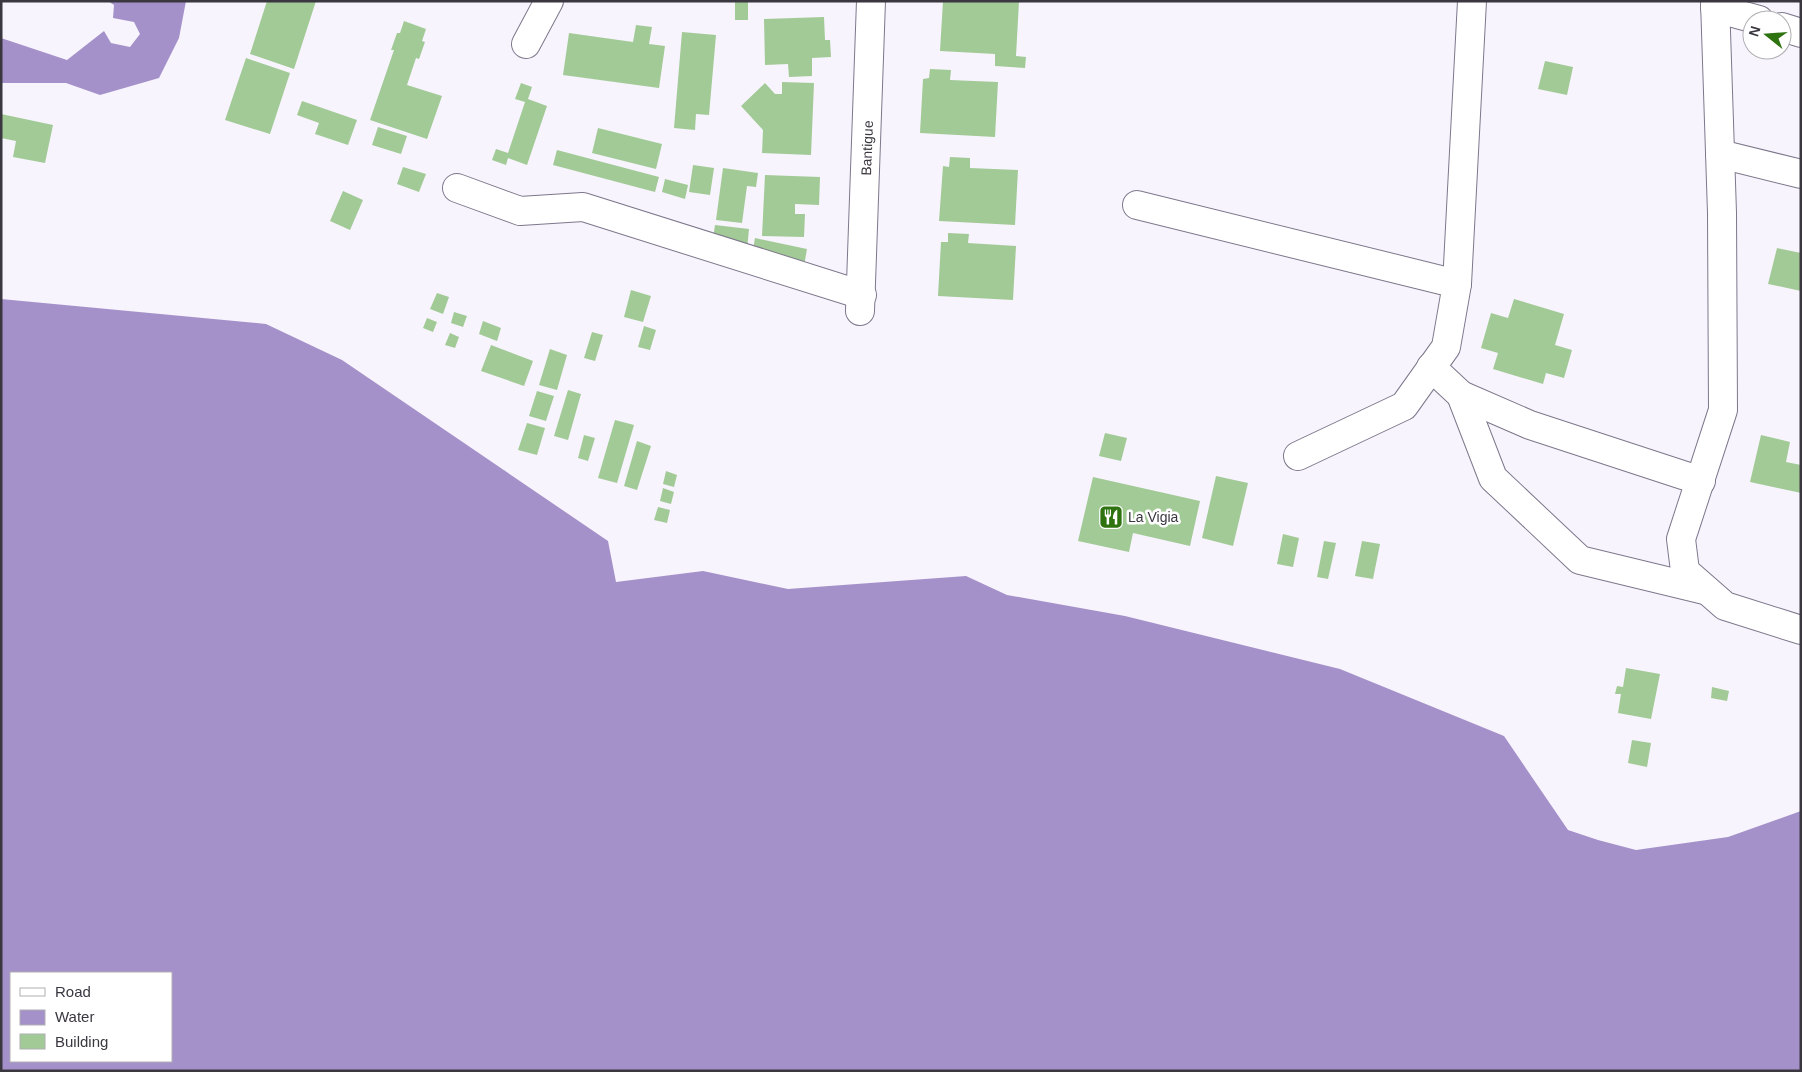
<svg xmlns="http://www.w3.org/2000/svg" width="1802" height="1072" font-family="Arial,sans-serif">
	<rect width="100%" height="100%" fill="#f7f4fd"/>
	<g fill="#a591c9" fill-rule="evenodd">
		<polygon points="108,1 186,1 179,38 159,78 100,95 66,83 1,83 1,38 67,60 104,31 111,43 130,47 140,34 134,22 113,18 114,5"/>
		<path d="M1,299L266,324L342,360L608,541L616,582L703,571L788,589L966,576L1007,595L1125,616L1340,669L1504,736L1568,830L1598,840L1636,850L1728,837L1801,811V1071H1ZM11,973H171V1061H11Z"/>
	</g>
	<g fill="#a2ca96">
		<polygon points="267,1 316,1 294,69 250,54"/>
		<rect x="735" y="1" width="13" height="19"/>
		<polygon points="943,1 1019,1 1016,56 1026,57 1025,68 995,66 995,54 940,51"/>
		<polygon points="824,17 825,40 830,40 831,57 812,58 812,76 789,77 788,64 765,65 764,19"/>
		<polygon points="404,21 426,29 422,41 425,42 419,59 416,58 407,85 442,96 427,139 370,120 394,50 391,50 397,33 400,33"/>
		<polygon points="636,25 652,27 649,44 665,46 659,88 563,75 569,33 633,42"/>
		<polygon points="682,32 716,35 709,115 696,114 695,130 674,128"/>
		<polygon points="246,58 290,73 270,134 225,120"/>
		<polygon points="1545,61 1573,67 1567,95 1538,89"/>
		<polygon points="930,69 951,70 950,80 998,82 995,137 920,133 923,79 929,78"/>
		<polygon points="782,82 814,83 811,155 762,153 763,130 741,106 765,83 775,94 782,94"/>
		<polygon points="521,83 532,87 528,99 547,106 527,165 508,158 506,165 492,160 496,149 508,153 525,102 515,99"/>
		<polygon points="302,101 357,120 348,145 315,134 319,123 297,115"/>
		<polygon points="1,114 53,125 45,163 13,157 16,141 1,138"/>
		<polygon points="378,127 407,136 401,154 372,145"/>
		<polygon points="598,128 662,144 656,169 592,153"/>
		<polygon points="557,150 659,177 655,192 553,165"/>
		<polygon points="950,157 970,158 970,168 1018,170 1015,225 939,221 943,166 949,167"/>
		<polygon points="693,165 714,168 710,195 689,192"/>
		<polygon points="403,167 426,174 419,192 397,184"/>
		<polygon points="723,168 758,173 756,187 747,186 742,223 716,220"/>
		<polygon points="765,175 820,177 819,205 795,204 795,214 805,214 804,237 762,236"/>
		<polygon points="665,179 688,185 685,199 662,192"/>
		<polygon points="343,191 363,200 350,230 330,221"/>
		<polygon points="715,225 749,229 747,250 712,245"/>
		<polygon points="948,233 969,234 968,243 1016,246 1013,300 938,296 941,242 948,242"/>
		<polygon points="755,238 807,249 804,266 752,255"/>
		<polygon points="1777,248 1801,253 1801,291 1768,284"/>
		<polygon points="631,290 651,296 643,322 624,317"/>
		<polygon points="437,293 449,297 443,314 430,309"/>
		<polygon points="1514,299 1564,314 1555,345 1572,350 1564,378 1546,373 1543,384 1493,369 1498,353 1481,348 1491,313 1508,318"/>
		<polygon points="454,312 467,316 463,327 451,323"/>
		<polygon points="427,318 437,322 433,332 423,328"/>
		<polygon points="483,321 501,328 497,341 479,334"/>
		<polygon points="644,326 656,330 650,350 638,347"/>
		<polygon points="592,332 603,335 595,361 584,358"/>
		<polygon points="450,333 459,337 455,348 445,345"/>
		<polygon points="491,345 533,361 524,386 481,371"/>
		<polygon points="550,349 567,355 557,390 539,385"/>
		<polygon points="568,390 581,394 568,440 554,436"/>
		<polygon points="537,391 554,396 546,421 529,416"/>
		<polygon points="615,420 634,425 617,483 598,478"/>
		<polygon points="527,423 545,428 537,455 518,450"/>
		<polygon points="1105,433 1127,438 1121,461 1099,456"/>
		<polygon points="584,435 595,438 588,461 578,458"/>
		<polygon points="1761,435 1790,442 1786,462 1801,465 1801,493 1750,482"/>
		<polygon points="637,441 651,446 637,490 624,486"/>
		<polygon points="666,471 677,475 674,487 663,484"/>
		<polygon points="1216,476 1248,483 1233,546 1202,538"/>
		<polygon points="1093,477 1200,501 1190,546 1133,533 1129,552 1078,541"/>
		<polygon points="663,488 674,492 671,504 660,501"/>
		<polygon points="658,507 670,510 667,523 654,520"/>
		<polygon points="1283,534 1299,538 1293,567 1277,564"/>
		<polygon points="1324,541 1336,543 1328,579 1317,577"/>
		<polygon points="1362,541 1380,544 1373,579 1355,576"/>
		<polygon points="1626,668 1660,674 1651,719 1618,713 1621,694 1615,694 1617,686 1623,687"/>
		<polygon points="1712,687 1729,691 1727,701 1711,698"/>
		<polygon points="1632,740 1651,743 1647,767 1628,763"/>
	</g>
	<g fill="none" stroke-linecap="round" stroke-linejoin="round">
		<g stroke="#7e778c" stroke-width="30">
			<g id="minor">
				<polyline points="1715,1 1722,213 1723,410 1681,539 1685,571 1725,606 1801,630"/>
				<polyline points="1715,8 1759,20"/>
				<polyline points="1782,27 1801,33"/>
				<polyline points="526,44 549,1"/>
				<polyline points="1720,154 1801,174"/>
				<polyline points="457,188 520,211 583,207 862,295"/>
				<polyline points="1137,205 1457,284"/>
				<polyline points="860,311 871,1"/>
				<polyline points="1431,367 1461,395 1530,425 1701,481"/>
				<polyline points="1461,395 1493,478 1580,560 1704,590"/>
				<polyline points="1298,456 1404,406 1446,347 1457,284 1472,1"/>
			</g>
		</g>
		<use href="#minor" stroke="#fff" stroke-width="28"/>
	</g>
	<defs>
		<g id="restaurant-square" transform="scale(1.25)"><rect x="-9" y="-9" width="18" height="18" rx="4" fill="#2f7311" stroke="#fff"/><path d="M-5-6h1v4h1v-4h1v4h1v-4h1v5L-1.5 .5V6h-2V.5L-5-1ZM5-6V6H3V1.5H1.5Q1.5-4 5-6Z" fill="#fff"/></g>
	</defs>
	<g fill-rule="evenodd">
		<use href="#restaurant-square" x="1111" y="517"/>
	</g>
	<g text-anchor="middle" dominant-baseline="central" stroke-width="5" stroke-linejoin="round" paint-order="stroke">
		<g font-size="14" fill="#3a3740" stroke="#fff">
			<text transform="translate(867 148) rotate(-88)">Bantigue</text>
		</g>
		<g font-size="14" fill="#3a3740" stroke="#fff" text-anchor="start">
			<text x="1128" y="517">La Vigia</text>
		</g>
	</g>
	<rect width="1802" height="1072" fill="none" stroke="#3a3740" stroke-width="5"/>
	<rect x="10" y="972" width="162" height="90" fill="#ffffff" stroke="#b0afb3"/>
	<rect x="20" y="988" width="25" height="8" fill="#ffffff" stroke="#b0afb3"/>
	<text x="55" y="997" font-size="15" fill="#3a3740">Road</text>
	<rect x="20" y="1010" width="25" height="15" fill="#a591c9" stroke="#b0afb3"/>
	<text x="55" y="1022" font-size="15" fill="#3a3740">Water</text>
	<rect x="20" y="1034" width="25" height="15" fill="#a2ca96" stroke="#b0afb3"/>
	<text x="55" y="1047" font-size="15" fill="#3a3740">Building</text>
	<g transform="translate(1767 35) rotate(287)"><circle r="24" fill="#ffffff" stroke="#b0afb3"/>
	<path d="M0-4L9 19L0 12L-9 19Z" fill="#2f7311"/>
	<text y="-8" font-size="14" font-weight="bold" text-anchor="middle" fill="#3a3740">N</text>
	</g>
</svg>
